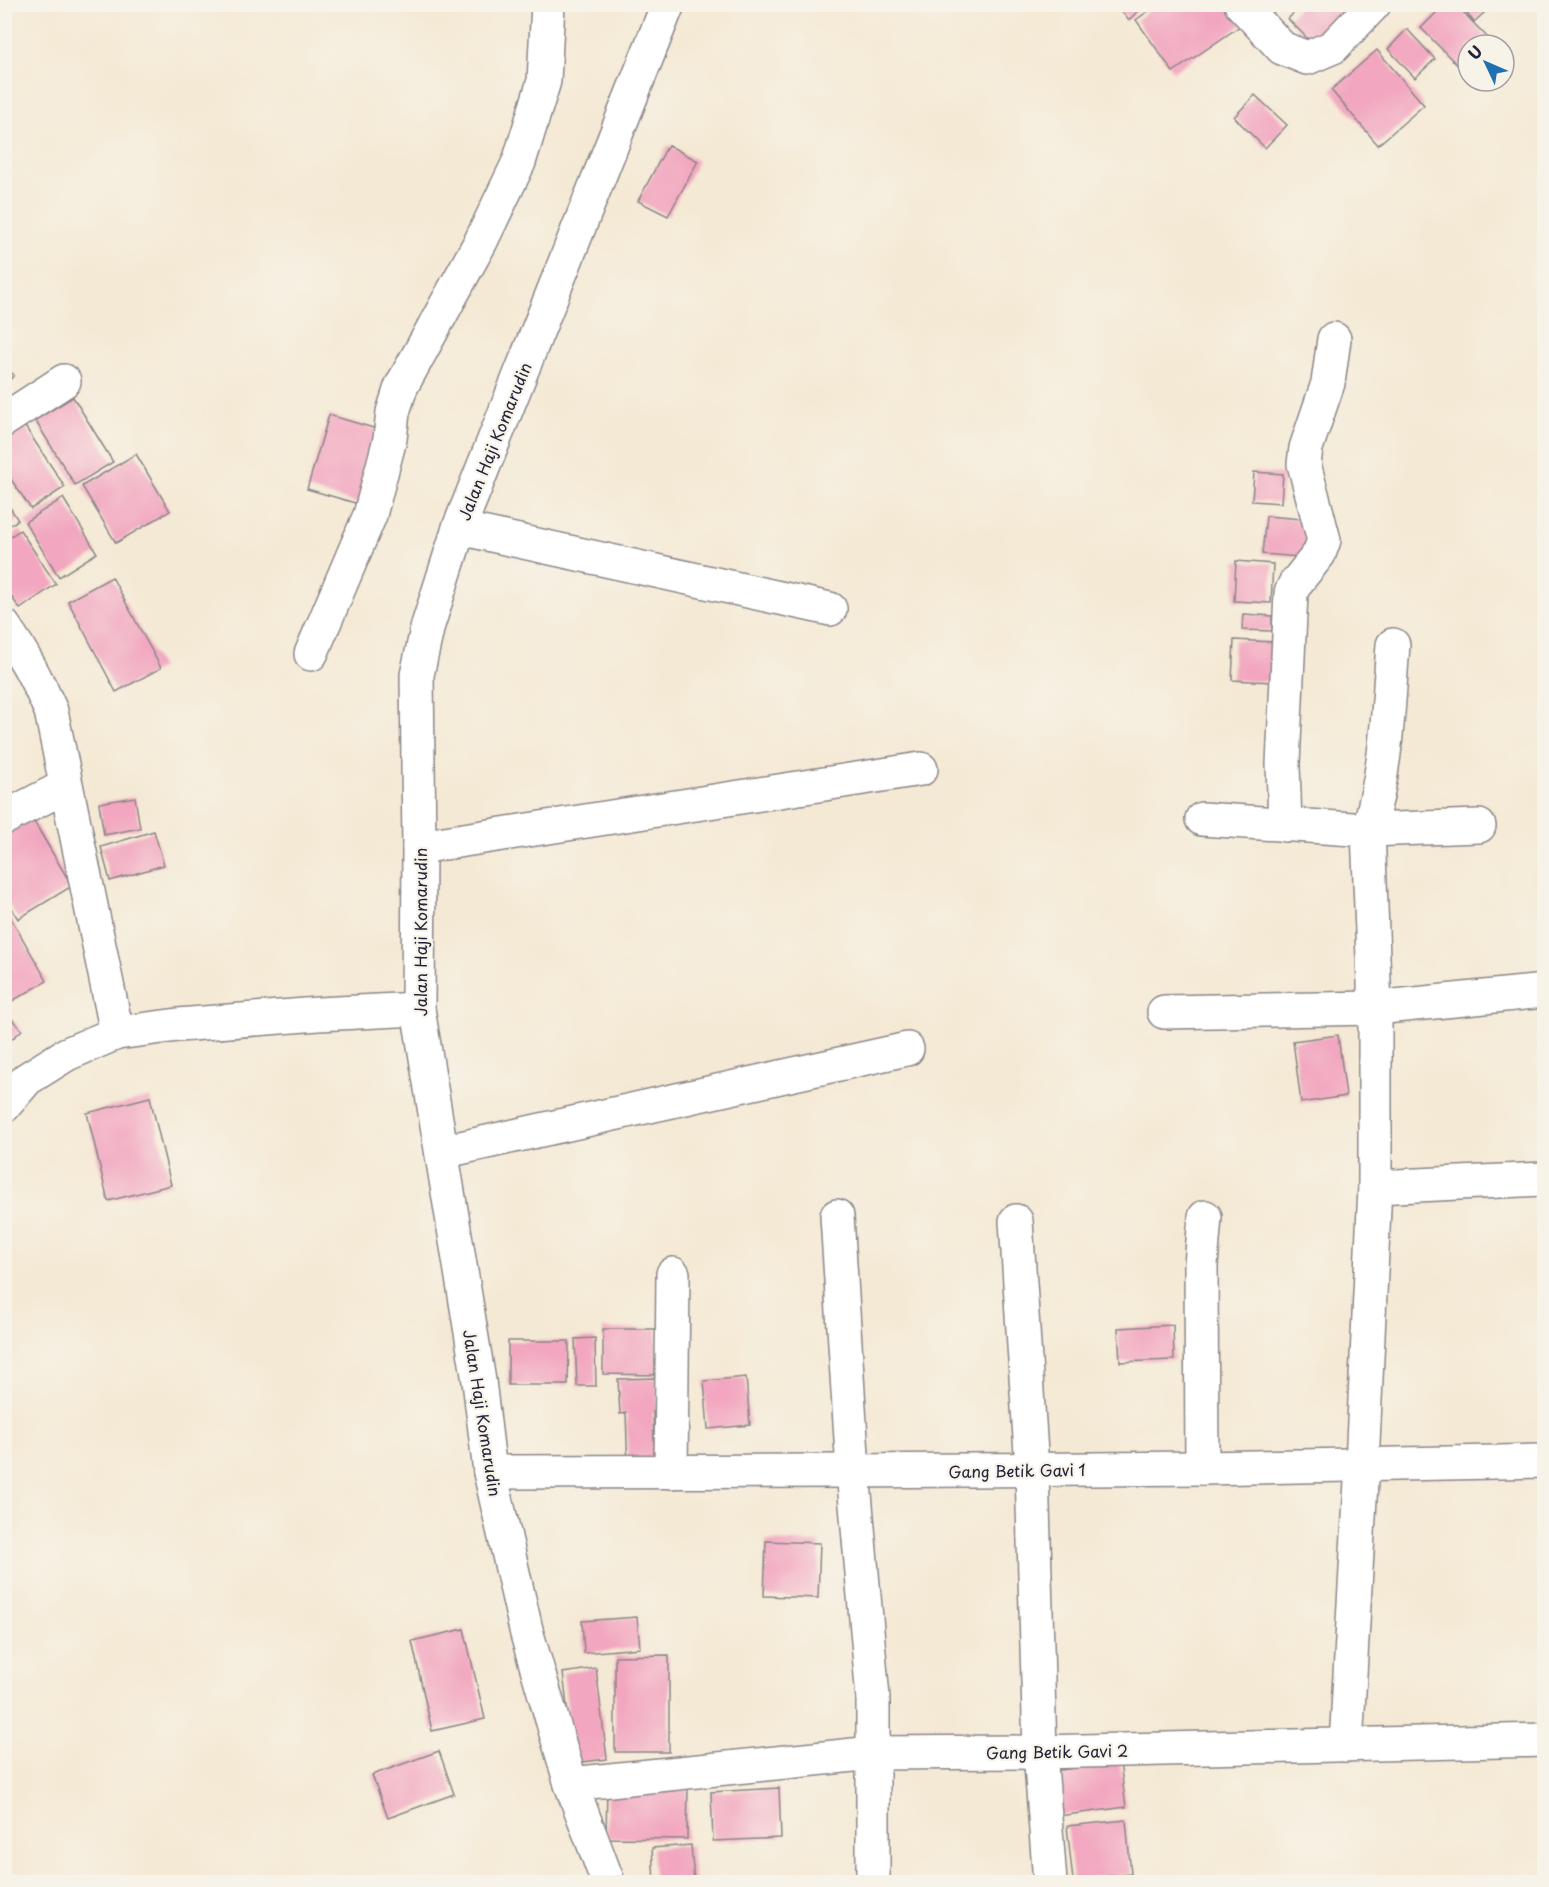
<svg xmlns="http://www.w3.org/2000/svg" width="1549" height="1887" font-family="'Playpen Sans',sans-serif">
	<rect width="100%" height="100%" fill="#f7f3e8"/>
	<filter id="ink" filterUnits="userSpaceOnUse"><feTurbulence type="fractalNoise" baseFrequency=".0167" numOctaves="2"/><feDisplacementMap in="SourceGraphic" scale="12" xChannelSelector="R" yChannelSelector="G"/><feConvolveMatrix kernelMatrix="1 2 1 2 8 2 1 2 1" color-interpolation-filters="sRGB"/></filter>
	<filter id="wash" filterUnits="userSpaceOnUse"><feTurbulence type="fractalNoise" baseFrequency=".008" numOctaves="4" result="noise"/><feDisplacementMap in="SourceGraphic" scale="24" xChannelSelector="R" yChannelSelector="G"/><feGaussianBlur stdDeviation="1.35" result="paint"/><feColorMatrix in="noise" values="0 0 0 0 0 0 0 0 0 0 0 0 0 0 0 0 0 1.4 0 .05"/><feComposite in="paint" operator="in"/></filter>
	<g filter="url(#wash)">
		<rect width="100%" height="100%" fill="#f4e9d4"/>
		<g id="blocks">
			<g fill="#f2a6bf">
				<polygon points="1114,4 1145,4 1129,20"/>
				<polygon points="1158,4 1229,4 1243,24 1173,72 1136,20"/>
				<polygon points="1302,4 1355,4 1314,45 1288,19"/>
				<polygon points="1445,4 1455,4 1495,45 1468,45 1468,76 1421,28"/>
				<polygon points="1459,4 1494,4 1474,22"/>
				<polygon points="1407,29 1435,59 1415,78 1388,49"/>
				<polygon points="1377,50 1424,105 1378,145 1331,90"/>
				<polygon points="1255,95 1287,125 1265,148 1234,117"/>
				<polygon points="668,145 698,161 668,216 638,201"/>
				<polygon points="4,367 14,375 4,387"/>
				<polygon points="73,397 113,462 75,485 35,420"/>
				<polygon points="329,415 384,431 362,505 307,489"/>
				<polygon points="22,422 65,487 31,509 4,469 4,434"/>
				<polygon points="136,454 170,511 116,543 82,486"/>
				<polygon points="1254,472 1283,474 1281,503 1252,501"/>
				<polygon points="4,498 18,520 4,529"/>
				<polygon points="63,498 97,553 59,577 25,522"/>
				<polygon points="1266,516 1315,520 1311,558 1262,554"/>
				<polygon points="20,530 56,584 20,609 4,586 4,541"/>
				<polygon points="1236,561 1273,564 1271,603 1234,601"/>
				<polygon points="112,577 161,668 116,692 68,601"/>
				<polygon points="1243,614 1272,616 1272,631 1242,630"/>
				<polygon points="1234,640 1273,642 1272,682 1232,680"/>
				<polygon points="135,797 140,828 104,835 99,803"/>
				<polygon points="32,818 72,886 18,919 4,896 4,835"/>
				<polygon points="154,831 164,865 110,881 101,847"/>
				<polygon points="9,915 47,981 7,1004 4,999 4,918"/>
				<polygon points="4,1011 22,1030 4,1046"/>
				<polygon points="1338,1035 1346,1096 1301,1103 1293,1041"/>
				<polygon points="150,1097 171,1185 108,1201 87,1113"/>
				<polygon points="1173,1325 1174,1360 1120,1362 1118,1328"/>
				<polygon points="603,1329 657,1329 657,1375 603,1374"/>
				<polygon points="595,1338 596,1386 577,1386 575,1339"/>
				<polygon points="508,1341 569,1341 568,1385 508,1385"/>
				<polygon points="746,1377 750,1425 708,1429 704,1381"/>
				<polygon points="657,1378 658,1412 653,1412 655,1470 628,1471 626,1413 620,1414 618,1379"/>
				<polygon points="766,1541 820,1543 818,1598 764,1596"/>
				<polygon points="637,1617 640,1648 584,1653 582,1621"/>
				<polygon points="464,1629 485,1719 432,1731 412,1641"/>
				<polygon points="669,1655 669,1752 615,1752 615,1656"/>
				<polygon points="596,1668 607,1759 574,1763 563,1673"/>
				<polygon points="439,1751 454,1794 388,1818 372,1775"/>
				<polygon points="1120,1762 1126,1807 1059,1816 1053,1771"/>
				<polygon points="607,1785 688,1786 687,1839 606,1838"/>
				<polygon points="779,1788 781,1838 713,1841 711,1792"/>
				<polygon points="1126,1820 1131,1874 1073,1880 1067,1826"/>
				<polygon points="691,1845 694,1882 654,1882 652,1848"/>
			</g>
		</g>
	</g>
	<g filter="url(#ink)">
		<use href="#blocks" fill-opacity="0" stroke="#8b8688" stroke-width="1.5"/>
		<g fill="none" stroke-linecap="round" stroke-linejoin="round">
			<g stroke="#8b8688" stroke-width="36">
				<g id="minor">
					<polyline points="1241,4 1282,48 1307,58 1333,47 1374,4"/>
					<polyline points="4,420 64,381"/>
					<polyline points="459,528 830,609"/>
					<path d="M4,626C23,653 38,681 51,711L117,1033"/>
					<path d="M1393,645C1388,707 1387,771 1368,830L1479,826"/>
					<polyline points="311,654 370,515 390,439 393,412 401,387 481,241 519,162 544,81 548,4"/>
					<polyline points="4,818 66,786"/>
					<polyline points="1202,819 1368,830 1375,1008 1375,1187 1362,1464 1346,1745"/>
					<polyline points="1285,825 1283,764 1291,593 1295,584 1319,554 1324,540 1304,464 1306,448 1328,383 1334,339"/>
					<polyline points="419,847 921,769"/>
					<polyline points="1164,1012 1375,1008 1544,991"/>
					<polyline points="4,1106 27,1079 67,1054 117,1033 178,1025 318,1014 418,1009"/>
					<polyline points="442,1152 907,1049"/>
					<polyline points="1375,1187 1544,1179"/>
					<polyline points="837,1216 853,1471 873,1698 873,1882"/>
					<polyline points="1016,1221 1032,1469 1040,1752 1050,1882"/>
					<polyline points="1202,1468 1201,1265 1205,1217"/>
					<polyline points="490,1472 853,1471 1202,1468 1544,1461"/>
					<polyline points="671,1472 673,1274"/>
					<polyline points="571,1784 873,1753 1040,1752 1544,1740"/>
					<polyline points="608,1882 571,1784 527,1634 490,1472 479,1381 418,1009 419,847 417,675 428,625 459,528 668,4"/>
				</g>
			</g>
			<use href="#minor" stroke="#fff" stroke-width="33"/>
		</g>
	</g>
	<g text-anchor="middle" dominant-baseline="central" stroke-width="4.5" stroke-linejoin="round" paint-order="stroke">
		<g font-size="16" fill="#22223b" stroke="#f7f3e8">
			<text transform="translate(494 441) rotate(-68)">Jalan Haji Komarudin</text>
			<text transform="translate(420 932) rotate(-90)">Jalan Haji Komarudin</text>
			<text transform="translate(483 1413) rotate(81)">Jalan Haji Komarudin</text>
			<text transform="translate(1017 1470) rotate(-1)">Gang Betik Gavi 1</text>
			<text transform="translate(1057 1751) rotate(-1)">Gang Betik Gavi 2</text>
		</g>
	</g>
	<rect width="1549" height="1887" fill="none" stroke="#f7f3e8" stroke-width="24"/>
	<g transform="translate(1486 63) rotate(314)"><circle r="28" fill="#f7f3e8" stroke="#a29fa3" stroke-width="1.5"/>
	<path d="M0-4.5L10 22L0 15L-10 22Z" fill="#1f6fb2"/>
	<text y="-9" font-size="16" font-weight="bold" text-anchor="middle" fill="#22223b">U</text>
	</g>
</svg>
